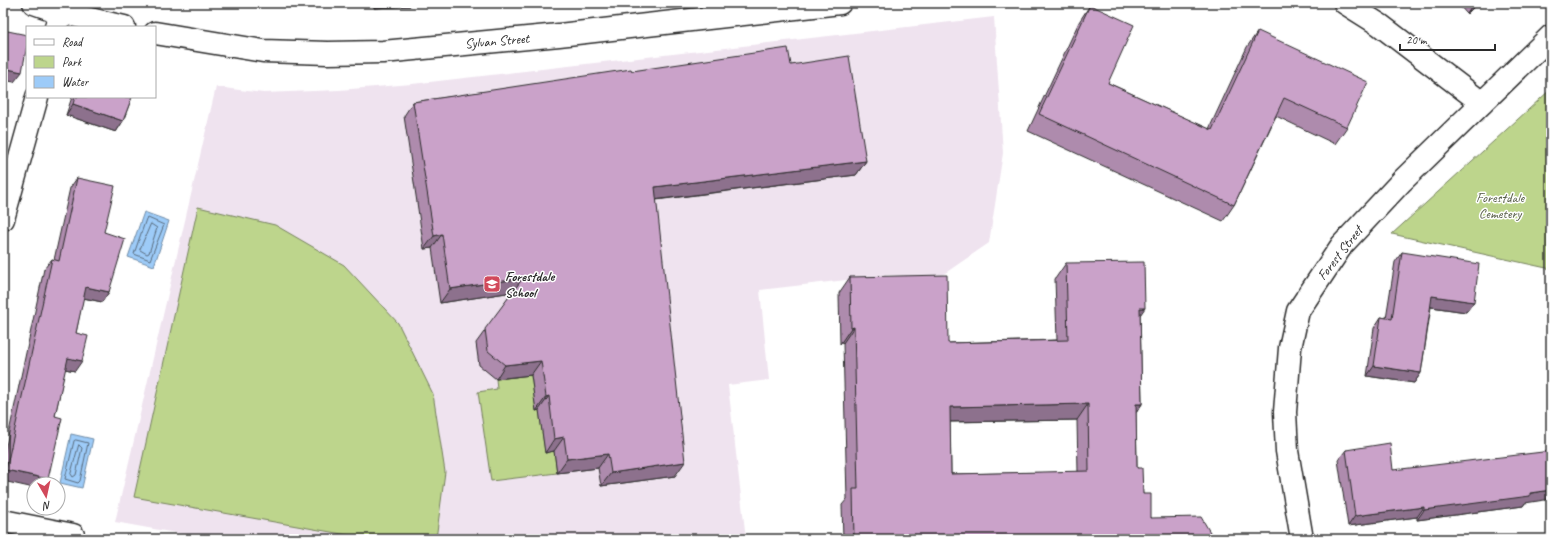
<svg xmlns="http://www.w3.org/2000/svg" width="1554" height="542" font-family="Caveat,sans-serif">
	<rect width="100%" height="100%" fill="#fff"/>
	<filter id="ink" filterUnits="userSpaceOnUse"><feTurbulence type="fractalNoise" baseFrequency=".025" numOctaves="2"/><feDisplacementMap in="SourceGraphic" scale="8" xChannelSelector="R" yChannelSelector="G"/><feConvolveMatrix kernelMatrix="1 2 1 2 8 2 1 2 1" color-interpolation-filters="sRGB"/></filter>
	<g filter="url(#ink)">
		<polygon fill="#efe3ef" points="994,17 1003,153 989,243 938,278 889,275 760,290 769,380 728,385 746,539 209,539 115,522 216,87 264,93 339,90 412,84"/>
		<g fill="#bdd58c" stroke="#74805c">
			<polygon points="1551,89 1551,269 1392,234"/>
			<polygon points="198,207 275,225 344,265 398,323 433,394 445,472 436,539 370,539 134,497"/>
			<polygon points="534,369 531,376 536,410 539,410 545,452 554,451 557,473 491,481 478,392 497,389 496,379 516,377"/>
		</g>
		<g fill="#9dcbf8" stroke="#6f8ba6">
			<polygon points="144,212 169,221 154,266 128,257"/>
			<polygon points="71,434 93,439 82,488 60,483"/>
		</g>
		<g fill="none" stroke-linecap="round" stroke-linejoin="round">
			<g stroke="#596b7d" stroke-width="1">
				<polygon points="148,218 164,225 150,260 134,254 146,219"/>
				<polygon points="151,224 157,228 149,253 147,254 140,250"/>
				<polygon points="76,440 88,443 80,481 78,483 65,479 74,441"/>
				<polygon points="79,445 82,448 76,475 73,477 71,474"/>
			</g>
			<g stroke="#2b2b2b" stroke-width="25">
				<g id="street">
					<polyline points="56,27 60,12"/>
					<polyline points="3,219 37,97"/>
					<polyline points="3,521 73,535"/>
				</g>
			</g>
			<g stroke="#2b2b2b" stroke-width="25">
				<g id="secondary">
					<polyline points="34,3 60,12 124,27"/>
					<polyline points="1345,3 1380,25 1482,103"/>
					<polyline points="155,33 263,51 328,53 383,52 559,35 840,3"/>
					<polyline points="1302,539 1287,451 1285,412 1290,348 1298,311 1342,245 1402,181 1551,36"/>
				</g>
			</g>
			<use href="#street" stroke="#fff" stroke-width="22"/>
			<use href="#secondary" stroke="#fff" stroke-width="22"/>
		</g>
		<g fill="#ae8bad" stroke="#2b2b2b" fill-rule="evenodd">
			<polygon points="373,3 412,3 410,6 374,8"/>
			<polygon points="1457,3 1478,3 1467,14"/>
			<polygon points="1090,5 1108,83 1209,129 1247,47 1258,31 1347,127 1335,144 1276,116 1234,205 1223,221 1028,131 1079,22"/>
			<polygon points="791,65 866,161 856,175 656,200 675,476 601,486 598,468 557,473 554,451 545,453 539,410 536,411 531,375 496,379 479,365 476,343 513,292 440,303 432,248 424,249 404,116 413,102 632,71"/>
			<polygon points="72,97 132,97 123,121 116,132 66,115"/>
			<polygon points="77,178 104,232 109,292 102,302 83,298 76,333 75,371 65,369 55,416 3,481 3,460 44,269 52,259 54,260 70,188"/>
			<polygon points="1402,252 1474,302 1466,312 1431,307 1421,373 1414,383 1367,376 1374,328 1381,317 1386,318 1395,262"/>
			<path d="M1066,263L1140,315L1142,404L1136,413L1137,468L1143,494L1151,518L1214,539H843L842,505L847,499L843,343L840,344L839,293L850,277L948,343L1057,340L1055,279ZM1077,420L1078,472L951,474L950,422Z"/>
			<polygon points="1346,450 1393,470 1525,503 1523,506 1417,520 1417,517 1348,526 1338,460"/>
		</g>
		<g fill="#8d718d" stroke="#2b2b2b">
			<polygon points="378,3 412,3 410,6 374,8"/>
			<polygon points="1474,3 1478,3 1467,14"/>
			<polygon points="3,68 22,72 14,82 3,80"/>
			<polygon points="73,104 123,121 116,132 66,115"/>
			<polygon points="866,161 856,175 645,201 655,187"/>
			<polygon points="442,234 432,248 424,249 434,236"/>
			<polygon points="523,278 513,292 440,303 450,289"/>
			<polygon points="86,287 109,292 102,302 79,297"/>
			<polygon points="1432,296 1474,302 1466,312 1425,306"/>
			<polygon points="1140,308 1145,308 1134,324"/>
			<polygon points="854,327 843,343 840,344 851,328"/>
			<polygon points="68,358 82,361 75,371 60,368"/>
			<polygon points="541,361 531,375 496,379 505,365"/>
			<polygon points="1374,366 1421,373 1414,383 1367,376"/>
			<polygon points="549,396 539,410 536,411 546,397"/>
			<polygon points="1088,404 1077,420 939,422 950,407"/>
			<polygon points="1136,404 1142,404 1131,420"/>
			<polygon points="564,437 554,451 545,453 554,439"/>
			<polygon points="608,454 598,468 557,473 567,459"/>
			<polygon points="685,462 675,476 601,486 611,473"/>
			<polygon points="6,470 48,479 45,484 34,484 34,488 3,481 3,474"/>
			<polygon points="1551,490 1551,499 1525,503 1523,506 1417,520 1424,510"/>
			<polygon points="1424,507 1417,517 1348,526 1355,516"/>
		</g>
		<g fill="#caa2c9" stroke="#2b2b2b" fill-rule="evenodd">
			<polygon points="1090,5 1134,25 1108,83 1212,130 1258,31 1368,82 1347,127 1284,98 1234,205 1039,114"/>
			<polygon points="3,30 27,35 27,45 22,72 3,68"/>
			<polygon points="788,48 791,65 849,56 866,161 655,187 685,462 611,473 608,454 567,459 564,437 554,439 549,396 546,397 541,361 505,365 488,351 485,329 523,278 450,289 442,234 434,236 413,102 631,69 632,71"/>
			<polygon points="75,97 132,97 123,121 73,104"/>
			<polygon points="77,178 115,186 104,232 125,239 109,292 86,287 76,333 88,336 82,361 68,358 55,416 62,418 48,479 6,470 52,259 59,261"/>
			<polygon points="1402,252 1479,264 1474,302 1432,296 1421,373 1374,366 1381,317 1392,319"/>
			<path d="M1144,262L1145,308H1140L1142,404H1136L1137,468H1142L1143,494H1151V518L1201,517L1214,539H854L853,489H858L854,327L851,328L850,277L947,275L948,343L1068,340L1066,263ZM1088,404L1089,471L951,474L950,407Z"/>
			<polygon points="1390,443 1393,470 1551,451 1551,490 1530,493 1530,496 1424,510 1424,507 1355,516 1346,450"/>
		</g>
	</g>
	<defs>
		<g id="school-square" transform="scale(0.9)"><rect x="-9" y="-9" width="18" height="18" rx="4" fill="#d1495b" stroke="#fff"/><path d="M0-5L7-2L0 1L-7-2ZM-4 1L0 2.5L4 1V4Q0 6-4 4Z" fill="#fff"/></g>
	</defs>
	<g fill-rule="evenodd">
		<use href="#school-square" x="492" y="284"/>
	</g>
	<g text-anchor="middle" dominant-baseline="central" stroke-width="3" stroke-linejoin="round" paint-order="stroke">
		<g font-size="14" fill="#2b2b2b" stroke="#fff">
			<text transform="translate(497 41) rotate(-5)">Sylvan Street</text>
			<text transform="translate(1340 253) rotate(-52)">Forest Street</text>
		</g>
		<g font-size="14" fill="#575e48" stroke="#fff">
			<text x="1500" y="197">Forestdale<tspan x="1500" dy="16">Cemetery</tspan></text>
		</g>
		<g font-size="14" font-weight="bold" fill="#2b2b2b" stroke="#fff" text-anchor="start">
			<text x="505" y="276">Forestdale<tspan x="505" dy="16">School</tspan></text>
		</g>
	</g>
	<rect width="1554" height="542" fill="none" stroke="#fff" stroke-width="16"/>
	<rect x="8" y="8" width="1538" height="526" fill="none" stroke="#2b2b2b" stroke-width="1.5" filter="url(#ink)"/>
	<rect x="26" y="26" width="130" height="72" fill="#ffffff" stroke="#aaaaaa"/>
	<rect x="34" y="39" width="20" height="6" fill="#ffffff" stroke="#aaaaaa"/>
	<text x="62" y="46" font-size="12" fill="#2b2b2b">Road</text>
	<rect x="34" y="56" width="20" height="12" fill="#bdd58c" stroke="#aaaaaa"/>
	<text x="62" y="66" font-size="12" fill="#2b2b2b">Park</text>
	<rect x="34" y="76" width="20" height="12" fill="#9dcbf8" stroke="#aaaaaa"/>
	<text x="62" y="86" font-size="12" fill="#2b2b2b">Water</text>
	<g transform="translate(46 496) rotate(171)"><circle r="19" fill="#ffffff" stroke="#aaaaaa"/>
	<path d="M0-3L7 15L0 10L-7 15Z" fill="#d1495b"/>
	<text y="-6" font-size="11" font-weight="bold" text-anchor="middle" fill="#2b2b2b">N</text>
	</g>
	<path d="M1400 44v6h95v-6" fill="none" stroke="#2b2b2b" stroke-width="2"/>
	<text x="1406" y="44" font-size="12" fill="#2b2b2b" stroke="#ffffff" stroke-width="3" paint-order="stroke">20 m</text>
</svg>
